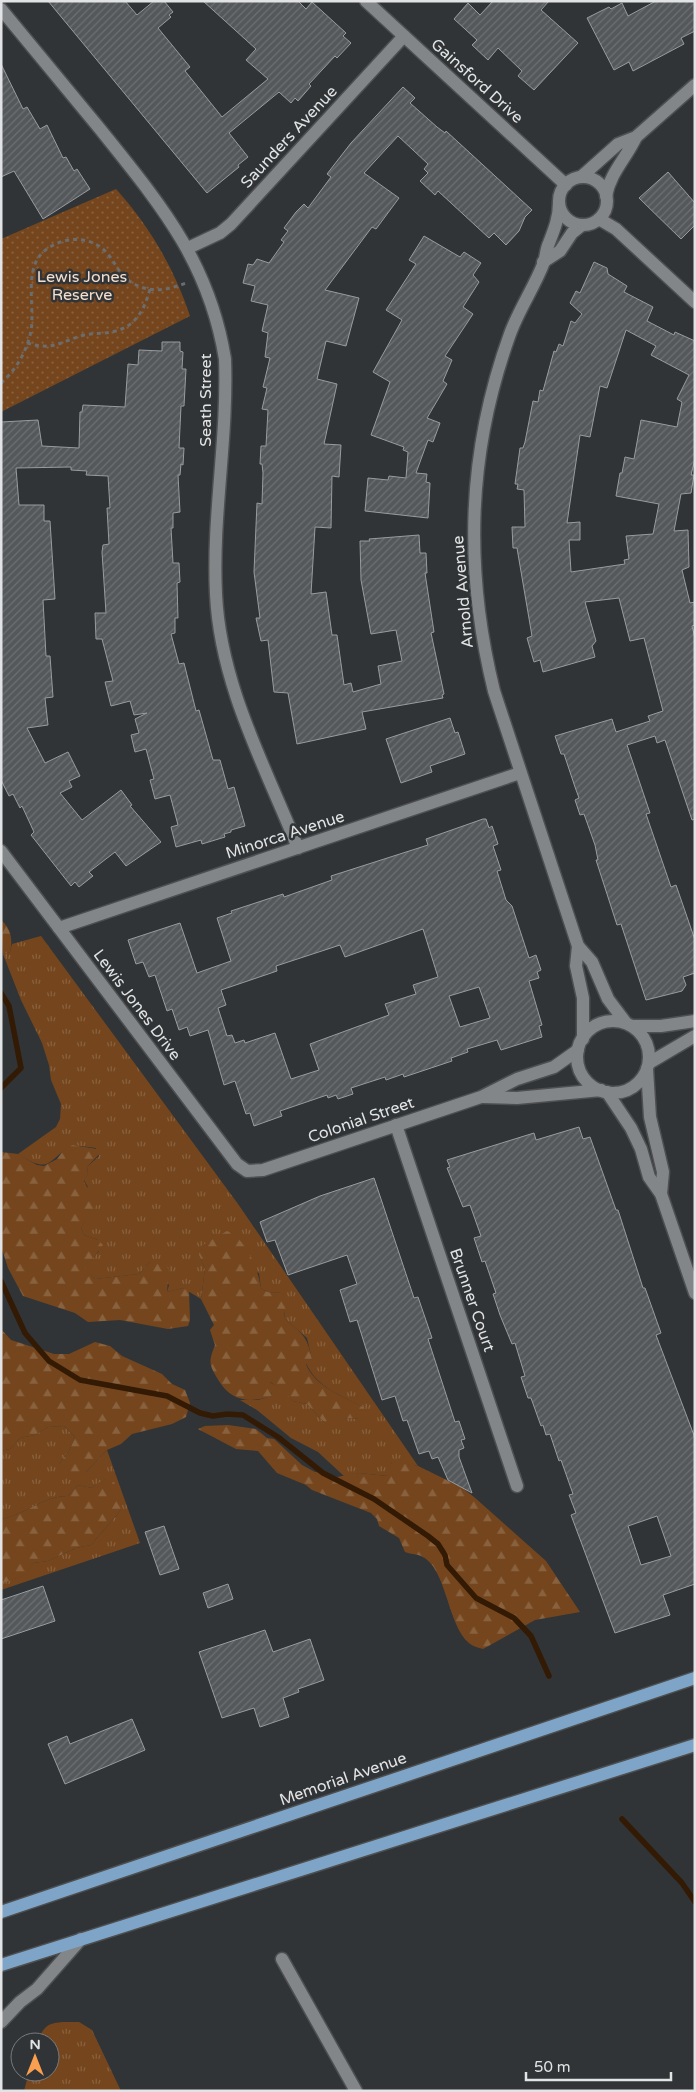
<svg xmlns="http://www.w3.org/2000/svg" width="696" height="2092" font-family="'Varela Round',sans-serif">
	<defs>
		<pattern id="grass-tufts" width="24" height="20" patternUnits="userSpaceOnUse" patternTransform="scale(1.25)"><rect width="24" height="20" fill="#75461d"/><path d="M3 7l-1-3M5 7V3M7 7l1-3M15 17l-1-3M17 17v-4M19 17l1-3" fill="none" stroke="#88613e"/></pattern>
		<pattern id="forest-firs" width="22" height="20" patternUnits="userSpaceOnUse" patternTransform="scale(1.25)"><rect width="22" height="20" fill="#75461d"/><path d="M5 1l3.5 6h-7zM16 11l3.5 6h-7z" fill="#88613e"/></pattern>
		<pattern id="park-dots" width="8" height="8" patternUnits="userSpaceOnUse" patternTransform="scale(1.25)"><rect width="8" height="8" fill="#75461d"/><path d="M2 2h.1M6 6h.1" fill="none" stroke="#88613e" stroke-width="1.8" stroke-linecap="round"/></pattern>
		<pattern id="building-hatch" width="6" height="6" patternUnits="userSpaceOnUse" patternTransform="scale(1.25)"><rect width="6" height="6" fill="#55585b"/><path d="M-1 1l2-2M0 6l6-6M5 7l2-2" fill="none" stroke="#6d7072"/></pattern>
	</defs>
	<rect width="100%" height="100%" fill="#313436"/>
	<g fill="url(#grass-tufts)">
		<path d="M41,936L238,1204L418,1466L392,1462L388,1476L359,1473L345,1477L318,1452L291,1438L257,1410L240,1400H258L272,1396L269,1382L283,1389L293,1401L307,1404L324,1422L344,1418L360,1419L363,1407C342,1396 316,1387 306,1363L312,1359L307,1338L285,1319L282,1293L267,1292L261,1288L259,1273L199,1255L205,1269L201,1299L183,1288L167,1292L169,1285L150,1262L139,1274L95,1279L84,1269L99,1251L98,1240L84,1235L81,1228L97,1203L84,1180L88,1174L87,1167L99,1156L96,1148L73,1145C45,1161 52,1175 18,1154L56,1127L60,1119L61,1104L51,1080L49,1065L42,1043L21,1000L3,954L10,952L12,944Z"/>
		<path d="M64,1426L75,1437L69,1451L59,1464L86,1472L107,1450L140,1543L1,1590V1584L24,1575L33,1563L48,1561L76,1548L91,1545L121,1510L105,1479L92,1488L78,1485L68,1496C43,1496 25,1515 1,1519V1451L10,1449L20,1438L35,1435L48,1427Z"/>
		<path d="M63,2022H79L92,2030L121,2091H24L29,2072H50V2042H38C43,2027 47,2023 63,2022Z"/>
	</g>
	<g fill="url(#forest-firs)">
		<path d="M1,920C11,928 13,940 10,952L3,954Z"/>
		<polygon points="73,1145 103,1150 87,1167 88,1174 84,1181 87,1187 94,1189 98,1203 81,1228 84,1235 98,1240 103,1245 85,1269 95,1279 139,1274 150,1262 157,1260 169,1269 167,1292 183,1288 189,1291 190,1320 188,1326 168,1329 120,1320 88,1322 75,1313 23,1296 8,1268 1,1246 1,1152 18,1154 37,1165 44,1166 57,1159 66,1147"/>
		<path d="M227,1231C246,1238 258,1269 261,1288L267,1292L282,1293L288,1305L284,1312L285,1319C302,1334 307,1335 312,1359L306,1364C315,1387 343,1396 363,1407L366,1415L360,1419L344,1418L330,1425L324,1422L307,1404L293,1401L283,1390L270,1382L272,1396C250,1403 232,1402 219,1381C209,1365 208,1363 215,1345L210,1330L214,1325L201,1299L205,1269L199,1255L201,1246Z"/>
		<polygon points="1,1329 11,1340 54,1354 69,1354 95,1342 110,1346 122,1356 162,1374 172,1384 185,1390 190,1403 186,1417 172,1424 132,1434 121,1444 107,1450 86,1472 72,1474 59,1464 69,1451 75,1437 64,1426 48,1427 35,1435 20,1438 10,1449 1,1451"/>
		<path d="M228,1425L256,1429L267,1438L274,1439L302,1465L315,1472L326,1473L337,1477L359,1473L387,1476L392,1462L399,1458L403,1463L418,1466L461,1487L474,1497L546,1561L580,1612L535,1620L483,1649C479,1648 472,1646 469,1643C447,1625 447,1567 421,1556C416,1554 410,1554 405,1552L399,1538L379,1526L377,1519L371,1513L312,1490L306,1485L277,1473L258,1451L236,1449L198,1429L205,1426Z"/>
		<path d="M104,1479L114,1482L121,1496V1510L91,1545L76,1548L48,1561L33,1563L25,1575L1,1584V1519C25,1515 43,1496 68,1496L78,1485L92,1488Z"/>
	</g>
	<path fill="url(#park-dots)" d="M116,189C150,227 174,268 190,316L1,412V239Z"/>
	<g fill="none" stroke-linecap="round" stroke-linejoin="round">
		<g stroke="#331a04" stroke-width="5.5">
			<polyline points="1,993 9,1006 21,1068 1,1088"/>
			<polyline points="1,1281 25,1333 49,1361 80,1380 167,1396 200,1413 213,1416 227,1414 243,1415 278,1437 323,1473 374,1499 428,1536 438,1544 445,1555 447,1565 476,1598 514,1618 531,1636 549,1676"/>
			<polyline points="622,1819 682,1883 695,1902"/>
		</g>
	</g>
	<g fill="url(#building-hatch)" stroke="#999c9f" fill-rule="evenodd">
		<polygon points="48,1 125,1 137,15 154,1 164,1 173,12 169,15 171,17 158,28 190,67 185,71 222,117 268,79 246,60 256,49 203,1 298,1 306,9 312,2 346,33 343,36 351,43 337,58 335,56 309,84 311,86 298,101 295,98 291,103 279,92 229,133 248,157 238,165 239,167 207,193"/>
		<polygon points="493,1 549,1 541,10 578,43 534,90 518,76 522,71 498,48 488,60 472,45 477,40 454,19 468,3 480,15"/>
		<polygon points="656,1 695,1 695,31 681,38 684,44 633,71 629,62 614,70 587,18 609,7 611,9 622,3 628,16"/>
		<polygon points="1,64 23,109 27,107 40,129 47,125 63,158 66,157 74,171 77,169 90,189 43,219 14,171 1,177"/>
		<polygon points="403,87 415,98 410,103 437,127 445,133 446,131 532,210 525,217 519,231 506,245 494,233 489,238 438,191 435,195 420,181 428,173 424,169 428,164 398,136 364,173 399,198 376,229 372,227 325,290 359,298 346,346 326,341 317,379 337,384 324,444 341,445 339,477 332,476 331,528 315,527 311,594 326,592 332,635 337,635 344,685 351,683 353,692 381,684 378,666 402,661 396,630 371,634 361,580 360,541 370,541 369,539 419,535 420,553 426,553 427,573 425,573 434,632 431,633 444,694 442,695 443,698 362,712 366,729 297,744 288,693 274,692 268,640 261,641 256,618 260,618 254,572 257,503 262,504 263,473 262,464 260,464 261,446 266,446 268,410 262,409 267,388 263,387 270,358 265,357 268,333 262,331 268,305 251,301 255,286 243,283 248,264 253,265 257,259 269,263 284,242 281,240 288,231 284,228 296,212 304,204 308,208 331,177 327,174 351,143"/>
		<polygon points="668,172 695,203 695,225 681,239 639,198"/>
		<polygon points="424,236 460,257 464,252 481,263 473,275 479,282 463,307 473,314 445,356 452,360 443,381 447,384 427,418 440,423 433,442 428,440 416,473 427,474 426,482 430,483 428,518 365,511 368,478 388,480 389,476 406,478 408,452 403,450 404,447 371,435 390,382 373,372 402,320 386,310 416,264 409,260"/>
		<path d="M594,262L607,268L608,274L627,286L624,292L653,307L647,321L674,335L675,332L695,341V459L691,475H694L691,493L681,494L674,531L688,530L689,567L682,570L690,603L695,602V625L692,626L695,638V819L692,820L665,740L657,743L655,736L627,745L650,813L646,814L671,887L676,885L695,940V973L683,977L686,985L682,991L646,1000L621,924L617,925L596,860H598L595,845L584,814L580,815L575,800L579,798L575,787L564,754H561L555,736L612,719L616,732L650,721L648,716L663,711L644,638L630,641L619,598L585,602L596,641L592,646L595,657L543,672L540,660L534,662L527,638L532,636L517,548H513L512,527H525L524,490L517,489L518,484H515L520,448H523L525,442L533,401L538,402L540,390L543,391L554,351L556,352L559,344L563,346L571,321L575,323L582,314L570,303L576,291L580,293ZM626,330L656,346L651,355L689,375L677,399L682,402L677,427L641,420L634,459L625,457L622,473H620L616,496L659,504L653,534L626,536L629,559L624,560L625,564L571,572L569,540H580V522L567,523L580,435L590,437L600,386L607,388Z"/>
		<polygon points="162,342 180,342 180,351 183,352 182,369 186,369 184,406 181,406 179,448 184,448 183,465 181,464 180,475 178,475 180,512 173,513 173,528 171,528 173,563 179,563 180,582 177,583 178,618 175,618 175,633 171,634 179,664 184,663 196,711 199,710 213,760 220,760 228,789 234,787 245,826 231,830 231,832 224,834 225,837 202,844 201,840 176,847 171,827 178,825 170,795 155,799 150,780 154,779 146,749 135,752 131,735 139,733 135,719 147,713 134,715 130,701 111,706 105,682 113,681 102,639 96,639 95,613 106,613 102,552 103,545 109,544 107,508 110,508 108,476 86,475 87,471 71,470 71,467 16,468 19,505 44,505 44,521 50,521 55,599 43,600 46,656 50,656 53,697 45,698 48,725 27,728 45,763 68,752 80,776 69,781 72,787 60,793 82,820 121,790 132,805 130,806 161,842 126,866 115,852 89,872 93,876 79,887 75,882 71,886 31,835 34,832 22,806 20,808 13,794 9,796 1,780 1,422 38,420 42,446 79,448 80,412 82,412 83,405 125,407 128,364 138,365 139,350 162,351"/>
		<polygon points="450,718 455,733 458,732 465,754 430,766 432,772 401,783 386,739"/>
		<path d="M483,819H486L489,828L492,826L498,844L493,846L501,870L497,871L506,900L512,906L529,958L536,955L541,970L537,972L539,978L529,981L542,1025L539,1026L542,1037L501,1050L497,1040L467,1049L468,1052L451,1058L452,1061L404,1077L403,1074L386,1080L385,1077L351,1088L353,1094L338,1099L336,1095L328,1098L327,1095L280,1111L282,1116L254,1126L250,1113L246,1114L235,1081L224,1085L208,1030L190,1036L187,1027L179,1030L172,1009L167,1011L155,975L149,977L143,962L136,964L128,940L180,923L197,973L231,961L217,918L232,913L231,911L283,894L284,897L332,880L331,876L428,845L426,839ZM423,929L438,977L413,985L416,994L385,1004L389,1015L310,1044L319,1070L291,1079L275,1033L245,1043L244,1040L235,1043L232,1035L227,1036L218,1008L226,1005L221,990L277,971L276,966L340,945L345,957ZM479,987L490,1018L460,1027L449,996Z"/>
		<path d="M579,1127L583,1139L590,1137L616,1210H618L643,1288H645L661,1333L656,1335L695,1438V1584L663,1595L670,1615L615,1633L571,1515L576,1513L569,1495L573,1494L561,1460L559,1461L550,1434L546,1435L543,1425L541,1426L531,1398H528L521,1377L525,1376L515,1343L512,1344L500,1315L493,1294L496,1293L485,1261L482,1262L474,1238L481,1236L470,1205L463,1207L447,1168L450,1167L447,1160L534,1133L536,1140ZM657,1516L671,1556L641,1565L628,1526Z"/>
		<polygon points="374,1178 414,1298 418,1297 432,1338 428,1339 455,1422 459,1421 465,1439 461,1440 464,1448 459,1450 459,1457 472,1493 448,1480 438,1457 432,1459 429,1451 419,1454 407,1420 403,1421 395,1396 382,1400 357,1320 350,1322 340,1290 357,1284 347,1255 288,1275 275,1240 267,1242 260,1222 320,1196"/>
		<polygon points="164,1526 179,1569 160,1575 145,1532"/>
		<polygon points="228,1584 233,1599 208,1608 203,1593"/>
		<polygon points="43,1586 55,1621 1,1639 1,1600"/>
		<polygon points="265,1630 273,1652 310,1639 324,1680 298,1689 299,1692 283,1698 289,1717 260,1727 254,1708 222,1718 199,1652"/>
		<polygon points="132,1719 145,1750 65,1784 48,1744 67,1736 70,1744"/>
	</g>
	<g fill="none" stroke-linecap="round" stroke-linejoin="round">
		<g stroke="#4d4f51" stroke-width="15">
			<g id="minor">
				<polyline points="366,1 566,185"/>
				<path d="M1,9C34,49 67,89 100,129C160,204 209,261 225,359C228,438 212,516 216,594C220,684 265,766 298,848"/>
				<polyline points="581,177 618,144 636,137 695,85"/>
				<circle cx="583" cy="201" r="24"/>
				<path d="M606,196C610,173 627,157 636,137"/>
				<path d="M559,203C559,218 554,230 549,243C546,249 546,256 544,262C535,286 519,309 510,334C467,453 464,569 494,691L578,946L592,962L608,999L626,1023"/>
				<polyline points="599,219 616,229 695,302"/>
				<polyline points="188,248 220,233 231,224 404,36"/>
				<polyline points="543,262 560,251 572,233 582,225"/>
				<polyline points="1,851 237,1164 247,1171 263,1170 481,1097 517,1079 554,1067 578,1050"/>
				<polyline points="59,928 520,773"/>
				<polyline points="578,946 576,966 583,998 583,1039"/>
				<circle cx="613" cy="1057" r="36"/>
				<polyline points="632,1026 661,1026 695,1021"/>
				<polyline points="649,1063 695,1036"/>
				<polyline points="647,1069 650,1117 663,1172 661,1194"/>
				<polyline points="607,1092 631,1128 641,1149 649,1177 661,1194 695,1293"/>
				<polyline points="483,1097 517,1098 601,1090"/>
				<polyline points="396,1125 517,1486"/>
				<polyline points="282,1959 356,2091"/>
				<polyline points="1,2022 20,2002 37,1989 81,1939"/>
			</g>
		</g>
		<g stroke="#4d4f51" stroke-width="15">
			<g id="major">
				<polyline points="1,1912 695,1678"/>
				<polyline points="1,1965 695,1745"/>
			</g>
		</g>
		<g stroke="#6a6c6e" stroke-width="3" stroke-dasharray="4 4" stroke-linecap="butt">
			<path d="M27,343C54,351 59,342 84,335C93,333 102,334 111,332C135,328 144,311 150,289"/>
			<path d="M1,383C16,370 27,351 31,331C35,307 24,272 42,253C60,236 90,234 107,253C115,262 120,276 131,282C149,294 168,290 186,283"/>
		</g>
		<use href="#minor" stroke="#838689" stroke-width="12"/>
		<use href="#major" stroke="#7ea5c7" stroke-width="12"/>
	</g>
	<g text-anchor="middle" dominant-baseline="central" stroke-width="5" stroke-linejoin="round" paint-order="stroke">
		<g font-size="16" fill="#e1e3e4" stroke="#313436">
			<text transform="translate(477 81) rotate(42)">Gainsford Drive</text>
			<text transform="translate(289 137) rotate(-47)">Saunders Avenue</text>
			<text transform="translate(206 400) rotate(-90)">Seath Street</text>
			<text transform="translate(463 592) rotate(-95)">Arnold Avenue</text>
			<text transform="translate(285 835) rotate(-18)">Minorca Avenue</text>
			<text transform="translate(137 1005) rotate(53)">Lewis Jones Drive</text>
			<text transform="translate(361 1120) rotate(-19)">Colonial Street</text>
			<text transform="translate(472 1300) rotate(71)">Brunner Court</text>
			<text transform="translate(343 1779) rotate(-19)">Memorial Avenue</text>
		</g>
		<g font-size="16" fill="#f4dfcf" stroke="#313436">
			<text x="82" y="277">Lewis Jones<tspan x="82" dy="18">Reserve</tspan></text>
		</g>
	</g>
	<rect width="696" height="2092" fill="none" stroke="#e1e3e4" stroke-width="5"/>
	<g transform="translate(35 2057)"><circle r="24" fill="#313436" stroke="#777a7c"/>
	<path d="M0-4L9 19L0 12L-9 19Z" fill="#fa9f4f"/>
	<text y="-8" font-size="14" font-weight="bold" text-anchor="middle" fill="#e1e3e4">N</text>
	</g>
	<path d="M526 2072v8h145v-8" fill="none" stroke="#e1e3e4" stroke-width="2.5"/>
	<text x="534" y="2072" font-size="15" fill="#e1e3e4" stroke="#313436" stroke-width="4" paint-order="stroke">50 m</text>
</svg>
